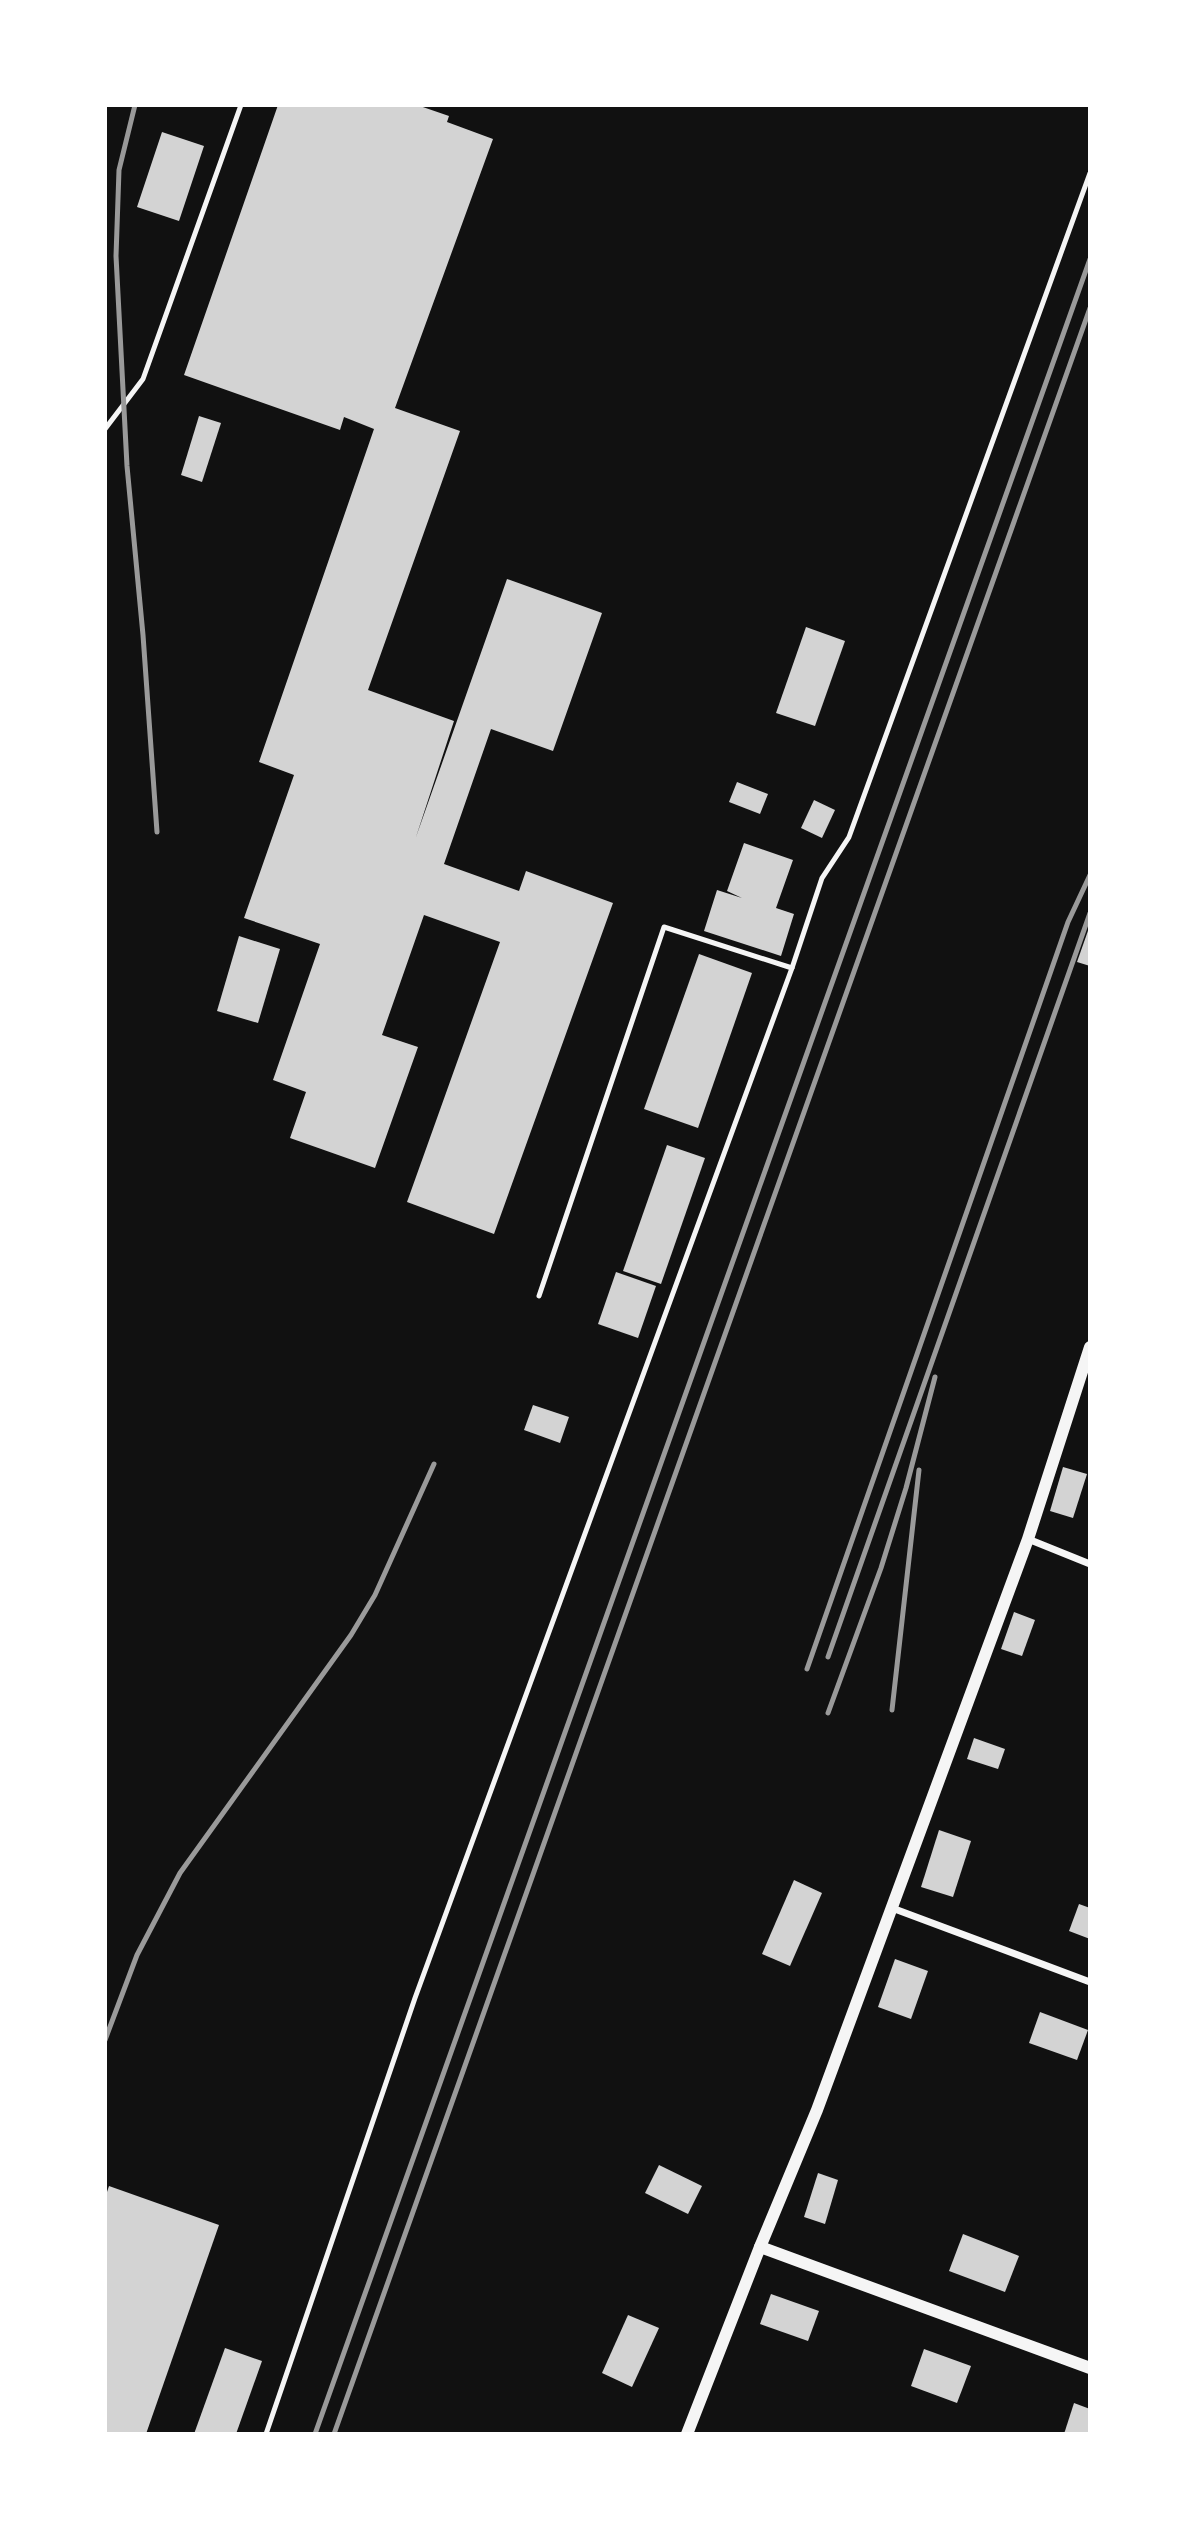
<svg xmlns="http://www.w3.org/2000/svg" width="1195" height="2539" font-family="'DejaVu Sans',sans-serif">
	<rect width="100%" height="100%" fill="#111"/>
	<g fill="#d3d3d3">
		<polygon points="278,105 417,105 449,116 447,122 493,139 395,408 460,431 368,690 454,721 416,837 507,579 602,613 553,751 491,729 444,864 519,891 526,871 613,903 494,1234 407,1202 500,942 424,915 382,1035 418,1047 375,1168 290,1138 306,1092 273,1080 320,944 244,918 294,775 259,762 374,429 344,417 340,430 184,375"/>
		<polygon points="162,132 204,146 179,221 137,207"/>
		<polygon points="199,416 221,423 202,482 181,475"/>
		<polygon points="806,627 845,641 815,726 776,713"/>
		<polygon points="737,782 768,794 760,814 729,802"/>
		<polygon points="814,800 835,810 822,838 801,828"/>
		<polygon points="744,843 793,860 776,908 794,914 781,956 704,931 717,890 742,898 727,891"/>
		<polygon points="1090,925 1090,966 1077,962"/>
		<polygon points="239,936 280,949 258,1023 217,1011"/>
		<polygon points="699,954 752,973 698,1128 644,1109"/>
		<polygon points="667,1145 705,1158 661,1284 623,1271"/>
		<polygon points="616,1272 656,1286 638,1338 598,1324"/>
		<polygon points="533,1405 569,1417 560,1443 524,1430"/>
		<polygon points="1063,1467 1087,1474 1073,1518 1050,1511"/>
		<polygon points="1014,1612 1035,1620 1022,1656 1001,1649"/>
		<polygon points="974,1738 1005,1749 998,1769 967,1759"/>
		<polygon points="939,1830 971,1841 953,1897 921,1887"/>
		<polygon points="794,1880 822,1893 790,1966 762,1954"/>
		<polygon points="1079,1904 1090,1908 1090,1939 1069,1931"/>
		<polygon points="895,1959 928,1971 911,2019 878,2007"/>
		<polygon points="1040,2012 1088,2030 1077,2060 1029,2043"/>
		<polygon points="659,2165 702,2186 688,2214 645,2193"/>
		<polygon points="818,2173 838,2180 825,2224 804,2217"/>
		<polygon points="109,2186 219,2225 146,2434 105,2434 105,2198"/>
		<polygon points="963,2234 1019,2256 1005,2292 949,2271"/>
		<polygon points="771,2294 819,2311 808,2341 760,2324"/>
		<polygon points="628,2315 659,2328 632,2387 602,2373"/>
		<polygon points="225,2348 262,2361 236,2434 194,2434"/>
		<polygon points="924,2349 971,2366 957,2403 911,2386"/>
		<polygon points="1074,2403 1090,2409 1090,2434 1064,2434"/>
	</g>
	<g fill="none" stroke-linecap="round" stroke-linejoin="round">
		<g stroke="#f5f5f5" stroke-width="5">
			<polyline points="105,429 143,379 241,105"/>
			<polyline points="539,1296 664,927 792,968"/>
			<polyline points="266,2434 415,1998 792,968 822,878 849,837 1090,173"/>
		</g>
		<g stroke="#f5f5f5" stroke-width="7">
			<polyline points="1028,1539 1090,1564"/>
			<polyline points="892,1908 1090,1982"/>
		</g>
		<g stroke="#f5f5f5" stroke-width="12">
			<polyline points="760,2247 1090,2368"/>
			<polyline points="687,2434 760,2247 817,2110 1028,1539 1090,1347"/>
		</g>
		<g stroke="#9a9a9a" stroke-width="5">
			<polyline points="135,105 119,170 116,256 127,466 143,635 157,832"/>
			<polyline points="828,1657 1090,913"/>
			<polyline points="807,1669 1030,1031 1068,922 1090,875"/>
			<polyline points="892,1710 919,1470"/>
			<polyline points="828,1713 881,1568 906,1488 935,1377"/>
			<polyline points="105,2040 137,1955 180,1873 351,1635 375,1595 434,1464"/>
			<polyline points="315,2434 1090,259"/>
			<polyline points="334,2434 1090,308"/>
		</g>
	</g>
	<rect width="1195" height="2539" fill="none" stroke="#ffffff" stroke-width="214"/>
</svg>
